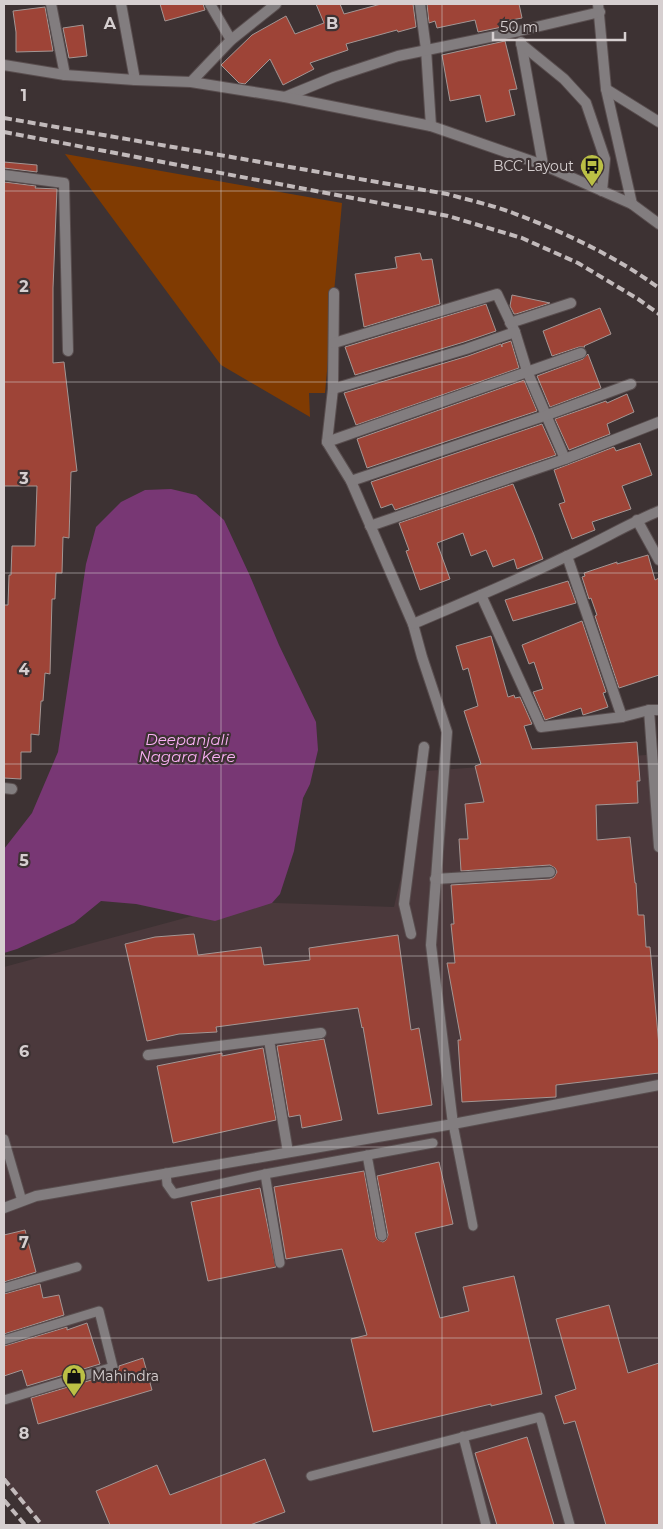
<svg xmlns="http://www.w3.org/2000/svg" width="663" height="1529" font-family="Montserrat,sans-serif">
	<rect width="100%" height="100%" fill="#3d3233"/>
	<polygon fill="#4b393c" points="659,754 659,1525 41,1525 4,1483 4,967 244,902 394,907 426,771"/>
	<polygon fill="#803b02" points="65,154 342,203 325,393 309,393 310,417 221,365"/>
	<polygon fill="#783774" points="171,489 196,495 224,520 250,576 279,645 316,722 318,750 310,784 303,798 294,851 280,894 272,903 215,921 136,904 101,901 74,923 17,949 4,953 4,849 32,813 58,752 86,564 96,527 121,502 145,490"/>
	<g fill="#9e4437" stroke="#a39694">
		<polygon points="160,4 203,4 205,10 165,21"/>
		<polygon points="316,4 340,4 344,14 381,4 413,4 416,27 398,32 397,30 346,44 348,50 310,63 314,69 283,85 270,59 245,84 239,83 221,65 252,35 286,16 295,34 324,23"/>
		<polygon points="427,4 519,4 522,18 501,22 502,27 478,32 475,20 437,28 435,21 429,23"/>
		<polygon points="45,7 53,51 16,52 16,32 13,11"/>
		<polygon points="83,25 87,56 69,58 63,28"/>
		<polygon points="505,41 517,89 509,90 515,115 486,122 480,95 450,101 442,55"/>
		<polygon points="4,162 37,165 37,172 4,168"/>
		<polygon points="4,182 36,186 35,188 57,189 53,288 53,363 64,362 77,471 71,472 69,538 63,537 62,573 56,573 55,599 52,599 50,674 45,673 43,701 41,701 39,735 31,734 31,752 21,752 21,779 4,778 4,605 8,605 9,575 11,575 12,546 35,546 37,486 4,486"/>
		<polygon points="420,253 422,260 432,259 440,304 364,327 355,274 397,268 395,257"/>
		<polygon points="512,295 550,303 516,314 514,314 510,306"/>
		<polygon points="486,304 496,331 464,342 355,375 345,347"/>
		<polygon points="600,308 611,334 584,346 585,347 579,347 552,356 543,331"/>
		<polygon points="511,341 519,368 356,425 344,393 468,356 501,344 502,347 502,344"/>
		<polygon points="588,354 601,388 550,407 537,376 583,359"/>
		<polygon points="524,380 537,411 367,468 357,439"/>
		<polygon points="627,394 634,412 607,424 610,434 569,450 555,419 606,401 607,403"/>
		<polygon points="542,424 556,455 395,510 392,504 381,508 371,482"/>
		<polygon points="640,443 652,475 622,486 631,509 592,522 595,530 572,539 559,504 565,502 554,470 614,447 616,451"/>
		<polygon points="513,484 534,535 543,559 517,569 514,559 493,567 486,550 471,556 463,533 437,543 450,579 420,590 406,551 409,550 399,523"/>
		<polygon points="648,555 655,580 659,578 659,675 619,688 595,616 597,615 591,598 589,599 582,577 585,576 584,573 617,562 617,564"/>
		<polygon points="568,581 576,603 513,621 505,600"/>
		<polygon points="582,621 606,692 603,693 608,707 583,715 581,708 545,720 533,692 543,689 534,662 529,664 522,645"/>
		<polygon points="491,636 508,697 514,695 515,698 520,697 532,724 524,726 532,749 637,742 640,781 637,781 638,803 596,805 597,840 630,837 635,883 636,883 638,915 644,915 646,947 650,947 659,1046 659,1073 556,1085 556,1097 462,1102 458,1040 461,1040 447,963 455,963 451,924 454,924 451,885 550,879 554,877 557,872 555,868 550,865 461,871 459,839 468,839 465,804 484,802 475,766 481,764 464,711 478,706 468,668 463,670 456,646"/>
		<polygon points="194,934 198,955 261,947 264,965 310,960 309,948 398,935 411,1030 419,1028 432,1105 378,1114 363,1027 362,1028 358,1008 216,1027 217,1032 179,1034 147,1041 125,944 155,937"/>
		<polygon points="324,1039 342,1120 302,1128 300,1115 289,1117 277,1046"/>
		<polygon points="263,1048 276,1120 173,1143 157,1066 222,1053 222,1056"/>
		<polygon points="439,1162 453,1224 415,1233 440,1318 469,1311 463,1287 514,1276 542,1394 491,1406 491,1404 373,1432 351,1339 367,1335 342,1249 286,1259 274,1187 364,1171 376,1237 378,1240 383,1242 386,1240 388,1235 377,1176"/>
		<polygon points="260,1188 276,1267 208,1281 191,1202"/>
		<polygon points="25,1230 36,1272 4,1282 4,1235"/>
		<polygon points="40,1284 43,1298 59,1295 64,1315 4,1334 4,1294"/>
		<polygon points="609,1305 628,1373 659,1363 659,1525 606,1525 575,1421 564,1424 555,1396 576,1389 556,1319"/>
		<polygon points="87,1323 100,1364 27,1386 22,1370 4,1376 4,1346 67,1327 67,1330"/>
		<polygon points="143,1358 152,1390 38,1424 31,1398 115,1373 119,1369 119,1366"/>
		<polygon points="527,1437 554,1525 497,1525 475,1453"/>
		<polygon points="265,1459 285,1512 250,1525 110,1525 96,1491 157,1465 170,1495"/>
	</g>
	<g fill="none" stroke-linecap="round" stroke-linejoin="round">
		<g stroke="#594e4f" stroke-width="11">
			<g id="service">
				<polyline points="453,1124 473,1226"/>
				<polyline points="4,1139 22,1201"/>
				<polyline points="367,1155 382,1236"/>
				<polyline points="166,1173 167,1184 174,1194 265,1174 433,1143"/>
				<polyline points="265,1174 280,1263"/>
				<polyline points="4,1288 77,1267"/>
				<polyline points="4,1340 99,1311 113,1367 4,1400"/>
				<polyline points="463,1436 486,1525"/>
				<polyline points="311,1476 540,1417 570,1525"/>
			</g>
		</g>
		<g stroke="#594e4f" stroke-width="12">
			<g id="minor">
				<polyline points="51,4 65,75"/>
				<polyline points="121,4 135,80"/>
				<polyline points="210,4 231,40"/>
				<polyline points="420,4 426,49 431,126"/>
				<polyline points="598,4 606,89 632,204"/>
				<polyline points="521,42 543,165"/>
				<polyline points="521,44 564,79 586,103 605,159 602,191"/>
				<polyline points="191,82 231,40 276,4"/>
				<polyline points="606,89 659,122"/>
				<polyline points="285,97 334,77 398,56 519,31 600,12"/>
				<polyline points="4,175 64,183 68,351"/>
				<polyline points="334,293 333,389 327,442 351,481 413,624 422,657 447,732 431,945 453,1124"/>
				<polyline points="510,323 571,303"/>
				<polyline points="334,343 497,294 515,332 527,371 565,459"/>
				<polyline points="333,389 466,349 515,332"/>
				<polyline points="327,442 581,353"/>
				<polyline points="351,481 547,415 631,384"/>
				<polyline points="637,520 659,560"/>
				<polyline points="370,526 565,459 659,422"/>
				<polyline points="567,556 622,717"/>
				<polyline points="481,595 541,727 622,717 649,710 659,710"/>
				<path d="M413,624C464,602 516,581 567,556C598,542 628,524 659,511"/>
				<polyline points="649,710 659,847"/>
				<polyline points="4,788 12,789"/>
				<polyline points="435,879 550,872"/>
				<polyline points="411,934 404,904 424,747"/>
				<polyline points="269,1040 288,1152"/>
				<polyline points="148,1055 321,1033"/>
				<polyline points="4,1208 36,1196 453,1124 659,1085"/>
			</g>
		</g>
		<g stroke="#594e4f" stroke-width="12">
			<polyline id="tertiary" points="4,65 65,75 135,80 191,82 285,97 431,126 543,165 632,204 659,224"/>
		</g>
		<use href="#service" stroke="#827d7f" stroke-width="9"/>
		<use href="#minor" stroke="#827d7f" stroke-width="10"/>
		<use href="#tertiary" stroke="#827d7f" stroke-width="10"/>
		<g stroke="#c2babb" stroke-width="4" stroke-dasharray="8 4" stroke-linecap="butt">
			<path d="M4,118L447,194C469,200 492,205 513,213C564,232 615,256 659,288"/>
			<polyline points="4,132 448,216 522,238 578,263 638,299 659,314"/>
			<polyline points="4,1479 42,1525"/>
			<polyline points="4,1500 25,1525"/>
		</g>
	</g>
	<path fill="none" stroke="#d6cfd0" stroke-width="1" stroke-opacity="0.55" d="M221,4V1525M442,4V1525M4,191H659M4,382H659M4,573H659M4,764H659M4,956H659M4,1147H659M4,1338H659"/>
	<defs>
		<g id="bus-pin" transform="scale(1.25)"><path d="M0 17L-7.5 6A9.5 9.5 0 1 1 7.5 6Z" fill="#bbc045" stroke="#3d3233"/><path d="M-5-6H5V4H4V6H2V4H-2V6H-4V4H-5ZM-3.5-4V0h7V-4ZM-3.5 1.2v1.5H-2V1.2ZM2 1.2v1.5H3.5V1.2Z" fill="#111"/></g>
		<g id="shop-pin" transform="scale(1.25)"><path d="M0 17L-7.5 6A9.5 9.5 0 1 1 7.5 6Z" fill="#bbc045" stroke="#3d3233"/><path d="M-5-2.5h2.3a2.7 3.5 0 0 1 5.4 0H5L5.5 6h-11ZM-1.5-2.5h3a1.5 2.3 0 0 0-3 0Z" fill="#111"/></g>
	</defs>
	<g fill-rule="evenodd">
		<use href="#bus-pin" x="592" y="166"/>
		<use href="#shop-pin" x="74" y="1376"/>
	</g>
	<g text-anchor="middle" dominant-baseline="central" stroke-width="4.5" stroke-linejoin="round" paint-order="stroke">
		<g font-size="14" fill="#d6cfd0" stroke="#3d3233" text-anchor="end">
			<text x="574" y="166">BCC Layout</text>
			<text x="92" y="1376" text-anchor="start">Mahindra</text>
		</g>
		<g font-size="15" font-style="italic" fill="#fab0f4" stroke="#3d3233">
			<text x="187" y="739">Deepanjali<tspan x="187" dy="17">Nagara Kere</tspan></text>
		</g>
	</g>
	<g font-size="16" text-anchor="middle" font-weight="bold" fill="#d6cfd0" stroke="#3d3233" stroke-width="4.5" stroke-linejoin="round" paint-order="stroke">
		<text x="110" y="29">A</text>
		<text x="332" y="29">B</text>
		<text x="24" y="101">1</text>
		<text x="24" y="292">2</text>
		<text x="24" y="484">3</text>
		<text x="24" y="675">4</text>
		<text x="24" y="866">5</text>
		<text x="24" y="1057">6</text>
		<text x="24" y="1248">7</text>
		<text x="24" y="1439">8</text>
	</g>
	<rect width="663" height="1529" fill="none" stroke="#d6cfd0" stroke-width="10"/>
	<path d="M493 32v8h132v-8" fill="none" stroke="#d6cfd0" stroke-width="2.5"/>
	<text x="500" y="32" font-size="15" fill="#d6cfd0" stroke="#3d3233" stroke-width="4" paint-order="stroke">50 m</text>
</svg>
